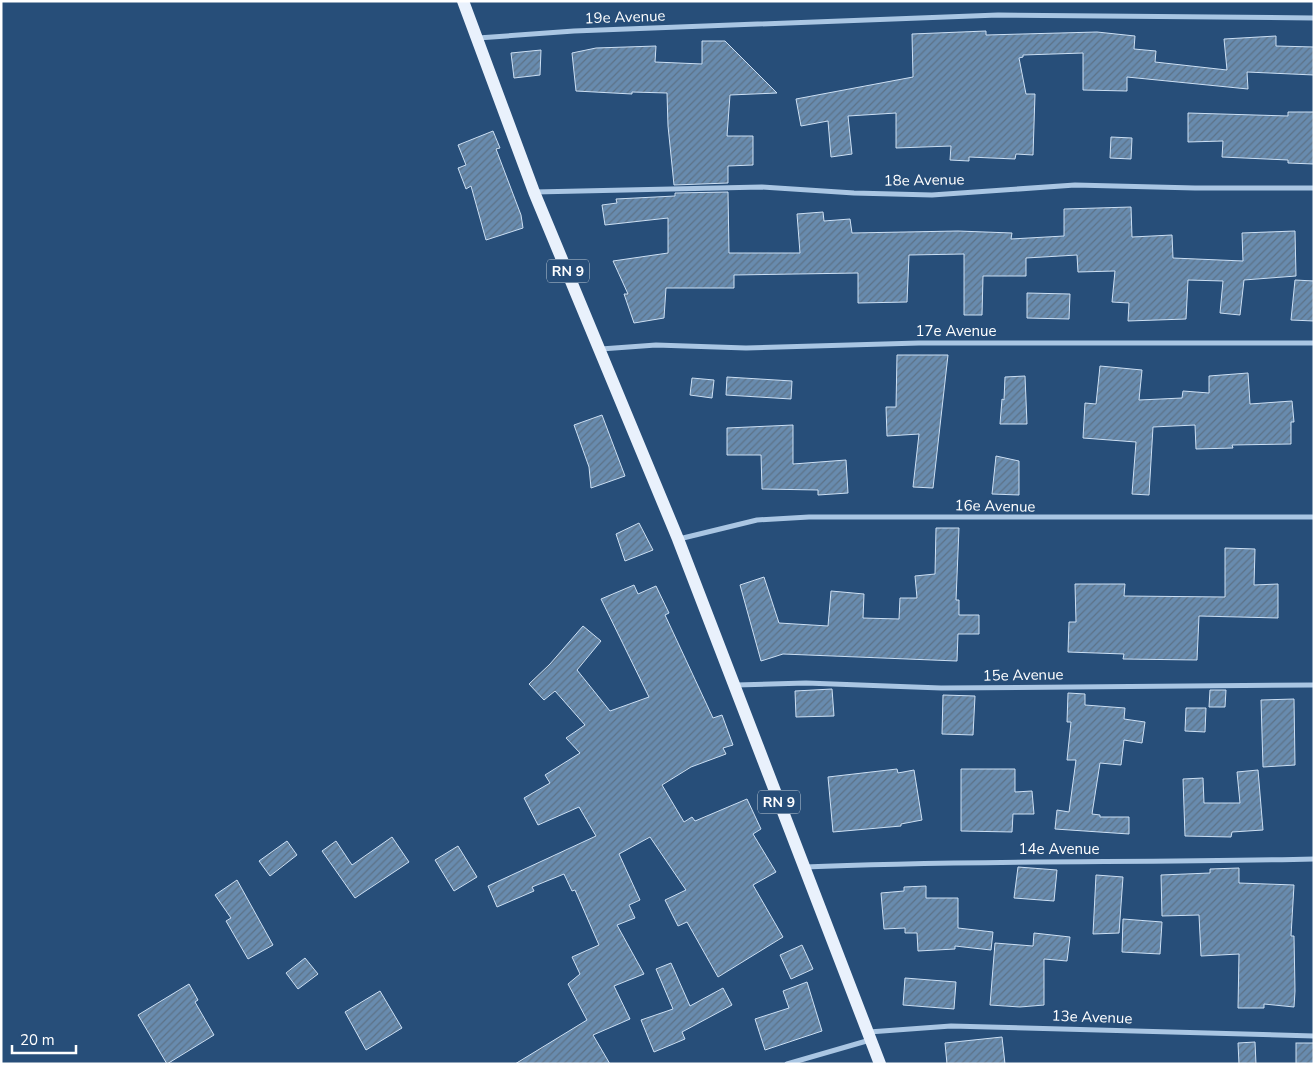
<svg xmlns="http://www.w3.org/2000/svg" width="1315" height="1065" font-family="'Nunito Sans',sans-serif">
	<defs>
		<pattern id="building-hatch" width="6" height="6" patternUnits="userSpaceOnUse" patternTransform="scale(1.25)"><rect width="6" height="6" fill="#688bae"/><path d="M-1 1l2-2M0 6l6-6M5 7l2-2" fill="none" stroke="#5d7287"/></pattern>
	</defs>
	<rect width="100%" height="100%" fill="#274e79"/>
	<g fill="url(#building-hatch)" stroke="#ccdff3">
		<polygon points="986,31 986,35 1097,32 1135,36 1134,49 1156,51 1155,62 1227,70 1224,39 1276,36 1276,46 1314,47 1314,75 1247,72 1248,89 1127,77 1127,91 1083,90 1083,53 1023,55 1023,57 1019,58 1026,94 1035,94 1033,155 1016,154 1015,159 969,157 969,161 950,160 951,146 896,148 896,113 848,116 852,154 831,157 828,121 801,126 796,99 913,77 912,34"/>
		<polygon points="702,41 725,41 777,93 730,95 727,136 753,136 753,165 728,166 728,183 674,185 668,126 667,93 632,92 632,94 576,91 572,53 596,48 656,46 655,62 702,64"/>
		<polygon points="541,50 540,75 514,78 511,53"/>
		<polygon points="1288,112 1314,112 1314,164 1288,163 1288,160 1222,157 1223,141 1188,142 1188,113 1288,116"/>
		<polygon points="493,131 500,148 496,149 521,215 523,228 486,240 471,186 466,189 458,168 466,165 458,145"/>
		<polygon points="1111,137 1132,138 1131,159 1110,158"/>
		<polygon points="728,192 729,253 800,253 797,214 823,212 824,221 850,219 852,233 958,231 1012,233 1011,239 1064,236 1064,209 1131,207 1132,237 1172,235 1173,258 1243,261 1242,233 1295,231 1296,276 1244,280 1240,315 1220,313 1223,281 1188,280 1186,319 1128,321 1129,303 1112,302 1115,271 1078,272 1077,255 1026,258 1026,276 983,276 982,315 964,315 964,254 909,255 907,302 858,303 858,273 734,275 734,288 666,288 664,318 634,323 624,294 628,294 613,261 668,253 668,218 605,225 602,205 617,203 616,199 675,196 675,193"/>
		<polygon points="1295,280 1314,281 1314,321 1291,320"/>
		<polygon points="1027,293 1070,294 1069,319 1027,318"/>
		<polygon points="897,355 948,355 933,488 913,487 919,434 887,436 886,407 896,407"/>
		<polygon points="1100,366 1142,370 1139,400 1182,398 1183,391 1209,393 1209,376 1248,373 1250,404 1292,401 1294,422 1291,422 1291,444 1232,445 1233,448 1196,449 1195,425 1153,427 1149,495 1132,494 1136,442 1083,438 1085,403 1096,404"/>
		<polygon points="1025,376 1027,424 1000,424 1002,399 1004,400 1005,377"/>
		<polygon points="727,377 792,381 791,399 726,395"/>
		<polygon points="692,378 714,380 712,398 690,395"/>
		<polygon points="602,415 625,476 591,488 589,467 574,425"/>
		<polygon points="793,425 793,464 846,460 848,493 818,495 818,490 762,489 761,455 727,455 727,428"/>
		<polygon points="996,456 1019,461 1019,495 992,494"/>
		<polygon points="639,523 653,550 625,561 616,534"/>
		<polygon points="936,528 959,528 956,600 959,600 959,615 979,615 979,634 958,634 957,661 783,654 761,661 740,585 764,577 779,623 828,626 831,591 864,594 863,618 899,619 900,598 917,598 915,576 935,574"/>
		<polygon points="1225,548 1255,549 1254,585 1278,584 1278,618 1199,616 1197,660 1123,659 1124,654 1068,652 1069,622 1076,622 1075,584 1125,584 1124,596 1225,597"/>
		<polygon points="634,585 638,594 656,586 669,613 665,615 713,718 722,715 733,745 723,748 726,754 691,767 662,785 684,822 692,817 695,821 747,799 761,829 753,834 776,872 753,885 783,937 718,977 687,922 678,926 665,900 686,890 650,837 619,854 640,900 629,905 635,918 617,925 644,974 614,986 630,1019 593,1035 610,1064 515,1064 587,1020 568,984 580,974 572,957 599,945 575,890 572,891 564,874 532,887 534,891 497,907 488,886 596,836 579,807 538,825 524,798 550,783 545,775 580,753 566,738 585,725 555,691 544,700 529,684 550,664 583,626 601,641 577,670 610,711 649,697 601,599"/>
		<polygon points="832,689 834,716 796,717 795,691"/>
		<polygon points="1210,690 1226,690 1225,707 1209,707"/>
		<polygon points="1068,693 1085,694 1085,705 1125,708 1124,719 1145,722 1142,743 1124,740 1121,765 1100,763 1092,814 1100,815 1100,817 1129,817 1129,834 1055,829 1057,810 1069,812 1076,760 1067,760 1071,722 1067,722"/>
		<polygon points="943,695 975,696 973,735 942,734"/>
		<polygon points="1294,699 1295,765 1263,767 1261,700"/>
		<polygon points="1186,708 1206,708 1205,732 1185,731"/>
		<polygon points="897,769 898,773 914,770 922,820 901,824 901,826 833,832 828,777"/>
		<polygon points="961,769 1015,769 1015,792 1032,791 1034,814 1013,814 1012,832 961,831"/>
		<polygon points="1258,770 1263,830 1232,832 1231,837 1185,836 1183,779 1203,778 1204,803 1240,803 1237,772"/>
		<polygon points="392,837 409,862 355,898 322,851 336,841 352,865"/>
		<polygon points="287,841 297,855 270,876 259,861"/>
		<polygon points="458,846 477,877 454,891 435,860"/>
		<polygon points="1018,867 1057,870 1054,901 1014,898"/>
		<polygon points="1239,868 1239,883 1294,885 1291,936 1294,936 1295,991 1294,1007 1264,1004 1264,1008 1238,1008 1239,954 1201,956 1199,915 1162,916 1161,875 1210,873 1210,869"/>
		<polygon points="1096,875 1123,877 1119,933 1093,934"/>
		<polygon points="237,880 273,945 248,959 226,921 231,918 215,895"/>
		<polygon points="926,886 926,898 958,898 958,928 993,932 991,950 955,946 955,949 918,951 917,933 905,933 905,928 884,929 881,893 904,891 904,887"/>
		<polygon points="1123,919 1162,922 1160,954 1122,952"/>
		<polygon points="1034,933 1070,937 1067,961 1044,959 1044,1005 1020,1007 990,1005 995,943 1033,946"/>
		<polygon points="802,945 813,969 791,979 780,955"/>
		<polygon points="305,958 318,974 298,989 286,973"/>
		<polygon points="671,963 690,1006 723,988 732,1005 682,1032 685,1039 654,1052 641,1020 673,1009 656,969"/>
		<polygon points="905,978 956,982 954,1009 903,1005"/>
		<polygon points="807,982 822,1031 765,1050 755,1019 789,1008 783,991"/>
		<polygon points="189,984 198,1000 195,1002 214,1035 167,1064 138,1015"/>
		<polygon points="380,991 402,1028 366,1050 345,1012"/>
		<polygon points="1002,1037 1005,1064 947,1064 945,1043"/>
		<polygon points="1255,1042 1256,1064 1239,1064 1238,1043"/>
		<rect x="1296" y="1043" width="18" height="21"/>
	</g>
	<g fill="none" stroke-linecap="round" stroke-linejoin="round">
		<g stroke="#aac6e3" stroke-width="5">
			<polyline points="478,38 574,31 998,15 1314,18"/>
			<polyline points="535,192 762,187 854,193 932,195 1075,185 1195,188 1314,188"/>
			<polyline points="601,349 656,345 746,348 919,343 1314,343"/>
			<polyline points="679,539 757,520 809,517 1314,517"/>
			<polyline points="736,685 806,683 941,688 1314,685"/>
			<path d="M805,867C975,860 1144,863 1314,859"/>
			<polyline points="869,1032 951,1026 1314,1036"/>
			<polyline points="787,1064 870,1040"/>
		</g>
		<polyline stroke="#e9f1fc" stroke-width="12" points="463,1 534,192 678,539 880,1064"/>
	</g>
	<g text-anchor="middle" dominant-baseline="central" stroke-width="4" stroke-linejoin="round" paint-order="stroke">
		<g fill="#274e79" stroke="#becad7" stroke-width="1">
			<rect x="547" y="259.5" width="42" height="23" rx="4"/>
			<rect x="758" y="790.5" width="42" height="23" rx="4"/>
		</g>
		<g font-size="14" font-weight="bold" fill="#fff">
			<text x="568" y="271">RN 9</text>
			<text x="779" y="802">RN 9</text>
		</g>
		<g font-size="15" fill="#fff" stroke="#274e79">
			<text transform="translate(625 17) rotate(-2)">19e Avenue</text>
			<text transform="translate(924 180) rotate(-1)">18e Avenue</text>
			<text x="956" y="331">17e Avenue</text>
			<text transform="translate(995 506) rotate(1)">16e Avenue</text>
			<text transform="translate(1023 675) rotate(-1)">15e Avenue</text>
			<text x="1059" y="849">14e Avenue</text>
			<text transform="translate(1092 1017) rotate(2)">13e Avenue</text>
		</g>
	</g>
	<rect width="1315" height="1065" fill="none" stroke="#ffffff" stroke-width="5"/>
	<path d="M12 1045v8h64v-8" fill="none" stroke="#ffffff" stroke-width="2.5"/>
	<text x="20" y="1045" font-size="15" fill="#ffffff" stroke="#274e79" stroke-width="4" paint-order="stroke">20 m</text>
</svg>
